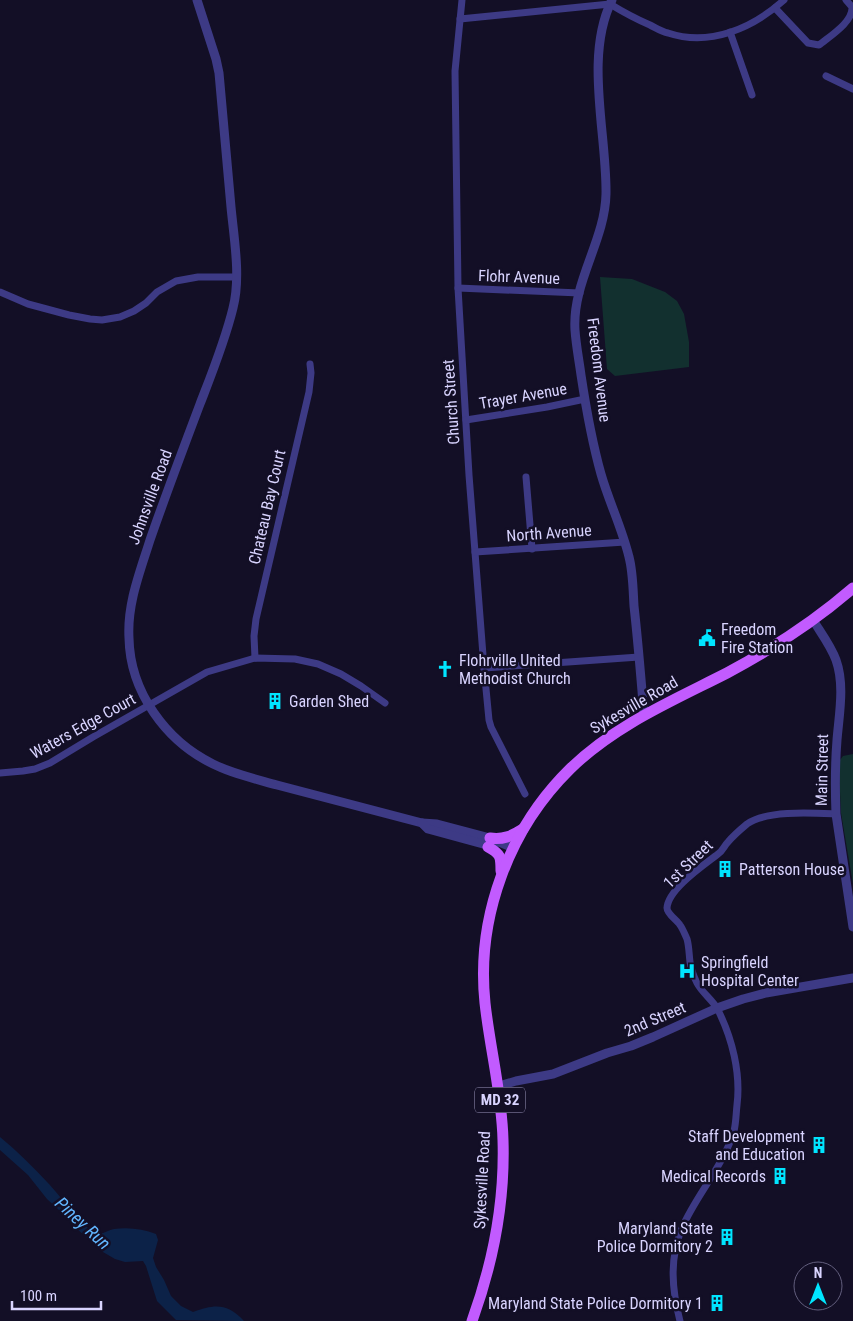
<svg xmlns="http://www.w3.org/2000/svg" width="853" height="1321" font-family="'Roboto Condensed',sans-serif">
	<rect width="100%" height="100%" fill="#130f26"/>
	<g fill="#12302f">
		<polygon points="600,277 632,279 665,292 677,301 684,314 689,342 689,367 615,376 607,369"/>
		<polygon points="853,754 853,884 841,813 839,771 840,760 843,756"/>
	</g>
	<path fill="#0c2248" d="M0,1137C17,1151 33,1167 48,1183C57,1192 86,1231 96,1233C103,1235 108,1230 114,1229C129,1227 143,1229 156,1234L158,1240L153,1258L156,1267L164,1280L171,1296L181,1306L193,1312C215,1304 227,1303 244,1321L176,1320L157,1301L146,1266L143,1261L125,1262L115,1259L103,1252L76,1228L59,1210L47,1199L28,1175L0,1150Z"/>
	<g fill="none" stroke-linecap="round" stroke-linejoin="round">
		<g stroke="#3d3a85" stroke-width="7">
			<polyline points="462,0 455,71 458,288 469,475 484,668 489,720 491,727 525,794"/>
			<path d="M775,8L808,43L819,45C830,36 853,22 852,7L846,0"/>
			<path d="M460,19L610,4C623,12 636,19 650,25C656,28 662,32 668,33C710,47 753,28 784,0"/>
			<polyline points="730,32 752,95"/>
			<polyline points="826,76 853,89"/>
			<polyline points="458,288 580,293"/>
			<polyline points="0,292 28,304 69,315 90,319 102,320 120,317 134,311 146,303 157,292 176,281 198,277 236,277"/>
			<polyline points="466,420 547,407 585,399"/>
			<polyline points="526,477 532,549"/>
			<polyline points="475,552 625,542"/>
			<polyline points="255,658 254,636 256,619 309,392 311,373 310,364"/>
			<polyline points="484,668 639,657"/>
			<polyline points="0,773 23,771 35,769 50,763 93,737 207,672 255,658 295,659 318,664 341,674 361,686 385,703"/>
			<path d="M680,1321C672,1290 669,1259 682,1228C696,1195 723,1167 734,1131C736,1123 736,1114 737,1105C741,1073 732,1038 718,1010C713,1000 702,993 697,983C694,977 691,969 690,962C689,954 689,946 687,939C685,935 683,929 680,925C677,920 667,914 667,908C668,889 704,865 718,854C723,851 724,846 728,842C733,836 741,829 747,824C766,810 813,813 836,814"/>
		</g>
		<g stroke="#3d3a85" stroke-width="9">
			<path d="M197,0L216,59L219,73C223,118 227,163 231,207C234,239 241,277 233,308C225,341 212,373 200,404C183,449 166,494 150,540C140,572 127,604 129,638C130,692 166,741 213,764C233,774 256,779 277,785C325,798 374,810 422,823L437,824L490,838L513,848"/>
			<path d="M612,0C584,56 607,134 606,194C605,241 572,282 575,330C576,345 579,360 581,375C586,408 592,442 601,474C609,502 622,528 629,557C633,572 633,590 634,606C638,642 641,678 644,715"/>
			<path d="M813,620C821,633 831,646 836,660C845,685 839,715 837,740C835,765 835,789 836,814L853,927"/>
			<polyline points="422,823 428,829 494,847"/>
			<polyline points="499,1086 516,1081 553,1074 607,1053 631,1046 653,1037 717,1008 743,999 766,993 853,978"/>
		</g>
		<g stroke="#c25bff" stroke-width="11">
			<path d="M490,838C503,840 512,836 523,829"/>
			<path d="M488,847C501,854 501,857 501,871"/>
			<path d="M472,1321C493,1263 505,1203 503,1140C502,1094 490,1049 485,1003C476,917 509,829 570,769C615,725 672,701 727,673C772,649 815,621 853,588"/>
		</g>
	</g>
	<defs>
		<g id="civic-bare" transform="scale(1.35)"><path d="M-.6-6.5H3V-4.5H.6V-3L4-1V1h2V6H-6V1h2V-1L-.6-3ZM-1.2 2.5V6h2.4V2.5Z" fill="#00e5ff" stroke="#130f26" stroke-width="2.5" paint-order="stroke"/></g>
		<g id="church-bare" transform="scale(1.35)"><path d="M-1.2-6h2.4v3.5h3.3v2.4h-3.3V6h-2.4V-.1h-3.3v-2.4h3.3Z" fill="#00e5ff" stroke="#130f26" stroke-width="2.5" paint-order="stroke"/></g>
		<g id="building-bare" transform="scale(1.35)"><path d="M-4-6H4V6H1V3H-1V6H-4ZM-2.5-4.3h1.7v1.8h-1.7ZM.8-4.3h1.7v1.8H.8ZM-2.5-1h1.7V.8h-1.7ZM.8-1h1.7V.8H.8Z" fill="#00e5ff" stroke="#130f26" stroke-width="2.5" paint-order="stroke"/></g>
		<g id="hospital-bare" transform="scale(1.35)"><path d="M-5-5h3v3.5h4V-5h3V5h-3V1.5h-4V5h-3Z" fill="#00e5ff" stroke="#130f26" stroke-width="2.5" paint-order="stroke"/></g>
	</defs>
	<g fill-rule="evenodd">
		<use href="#civic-bare" x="707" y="638"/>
		<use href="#church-bare" x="445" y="669"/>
		<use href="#building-bare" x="275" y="701"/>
		<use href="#building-bare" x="725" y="869"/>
		<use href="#hospital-bare" x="687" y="971"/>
		<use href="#building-bare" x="819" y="1145"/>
		<use href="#building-bare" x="780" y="1176"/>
		<use href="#building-bare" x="727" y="1237"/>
		<use href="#building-bare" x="717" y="1303"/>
	</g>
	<g text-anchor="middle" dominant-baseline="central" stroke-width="5" stroke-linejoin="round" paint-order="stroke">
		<rect fill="#130f26" stroke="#9e99be" stroke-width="1" x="475" y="1087.5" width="50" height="25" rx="4"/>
		<g font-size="15" font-weight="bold" fill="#d9d4ff">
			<text x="500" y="1100">MD 32</text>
		</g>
		<g font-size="16" fill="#d9d4ff" stroke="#130f26">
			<text transform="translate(519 277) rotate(2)">Flohr Avenue</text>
			<text transform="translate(599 370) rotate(83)">Freedom Avenue</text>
			<text transform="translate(523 396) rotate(-10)">Trayer Avenue</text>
			<text transform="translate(451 402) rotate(-94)">Church Street</text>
			<text transform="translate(150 497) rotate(-70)">Johnsville Road</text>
			<text transform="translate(267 507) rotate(-77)">Chateau Bay Court</text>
			<text transform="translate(549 533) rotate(-4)">North Avenue</text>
			<text transform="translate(634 705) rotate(-30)">Sykesville Road</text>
			<text transform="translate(83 726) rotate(-29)">Waters Edge Court</text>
			<text transform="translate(822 770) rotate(-89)">Main Street</text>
			<text transform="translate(688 864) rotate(-44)">1st Street</text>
			<text transform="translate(655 1019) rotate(-23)">2nd Street</text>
			<text transform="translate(482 1180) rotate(-87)">Sykesville Road</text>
		</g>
		<g font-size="16" fill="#d9d4ff" stroke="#130f26" text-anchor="start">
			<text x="721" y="629">Freedom<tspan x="721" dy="18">Fire Station</tspan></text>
			<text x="459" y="660">Flohrville United<tspan x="459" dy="18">Methodist Church</tspan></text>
			<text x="289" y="701">Garden Shed</text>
			<text x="739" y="869">Patterson House</text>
			<text x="701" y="962">Springfield<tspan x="701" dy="18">Hospital Center</tspan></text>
			<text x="805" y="1136" text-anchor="end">Staff Development<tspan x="805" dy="18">and Education</tspan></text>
			<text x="766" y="1176" text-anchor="end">Medical Records</text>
			<text x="713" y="1228" text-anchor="end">Maryland State<tspan x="713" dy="18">Police Dormitory 2</tspan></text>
			<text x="703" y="1303" text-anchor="end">Maryland State Police Dormitory 1</text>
		</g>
		<g font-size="18" font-style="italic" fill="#62b6ff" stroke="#130f26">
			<text transform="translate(83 1223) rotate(43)">Piney Run</text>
		</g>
	</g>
	<g transform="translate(818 1286)"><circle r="24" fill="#130f26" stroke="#625e7d"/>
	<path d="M0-4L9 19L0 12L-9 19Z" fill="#00e5ff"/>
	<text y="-8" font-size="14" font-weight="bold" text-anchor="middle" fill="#d9d4ff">N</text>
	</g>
	<path d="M12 1301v8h89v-8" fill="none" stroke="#d9d4ff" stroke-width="2.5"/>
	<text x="20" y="1301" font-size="15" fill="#d9d4ff" stroke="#130f26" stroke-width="4" paint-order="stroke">100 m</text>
</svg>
